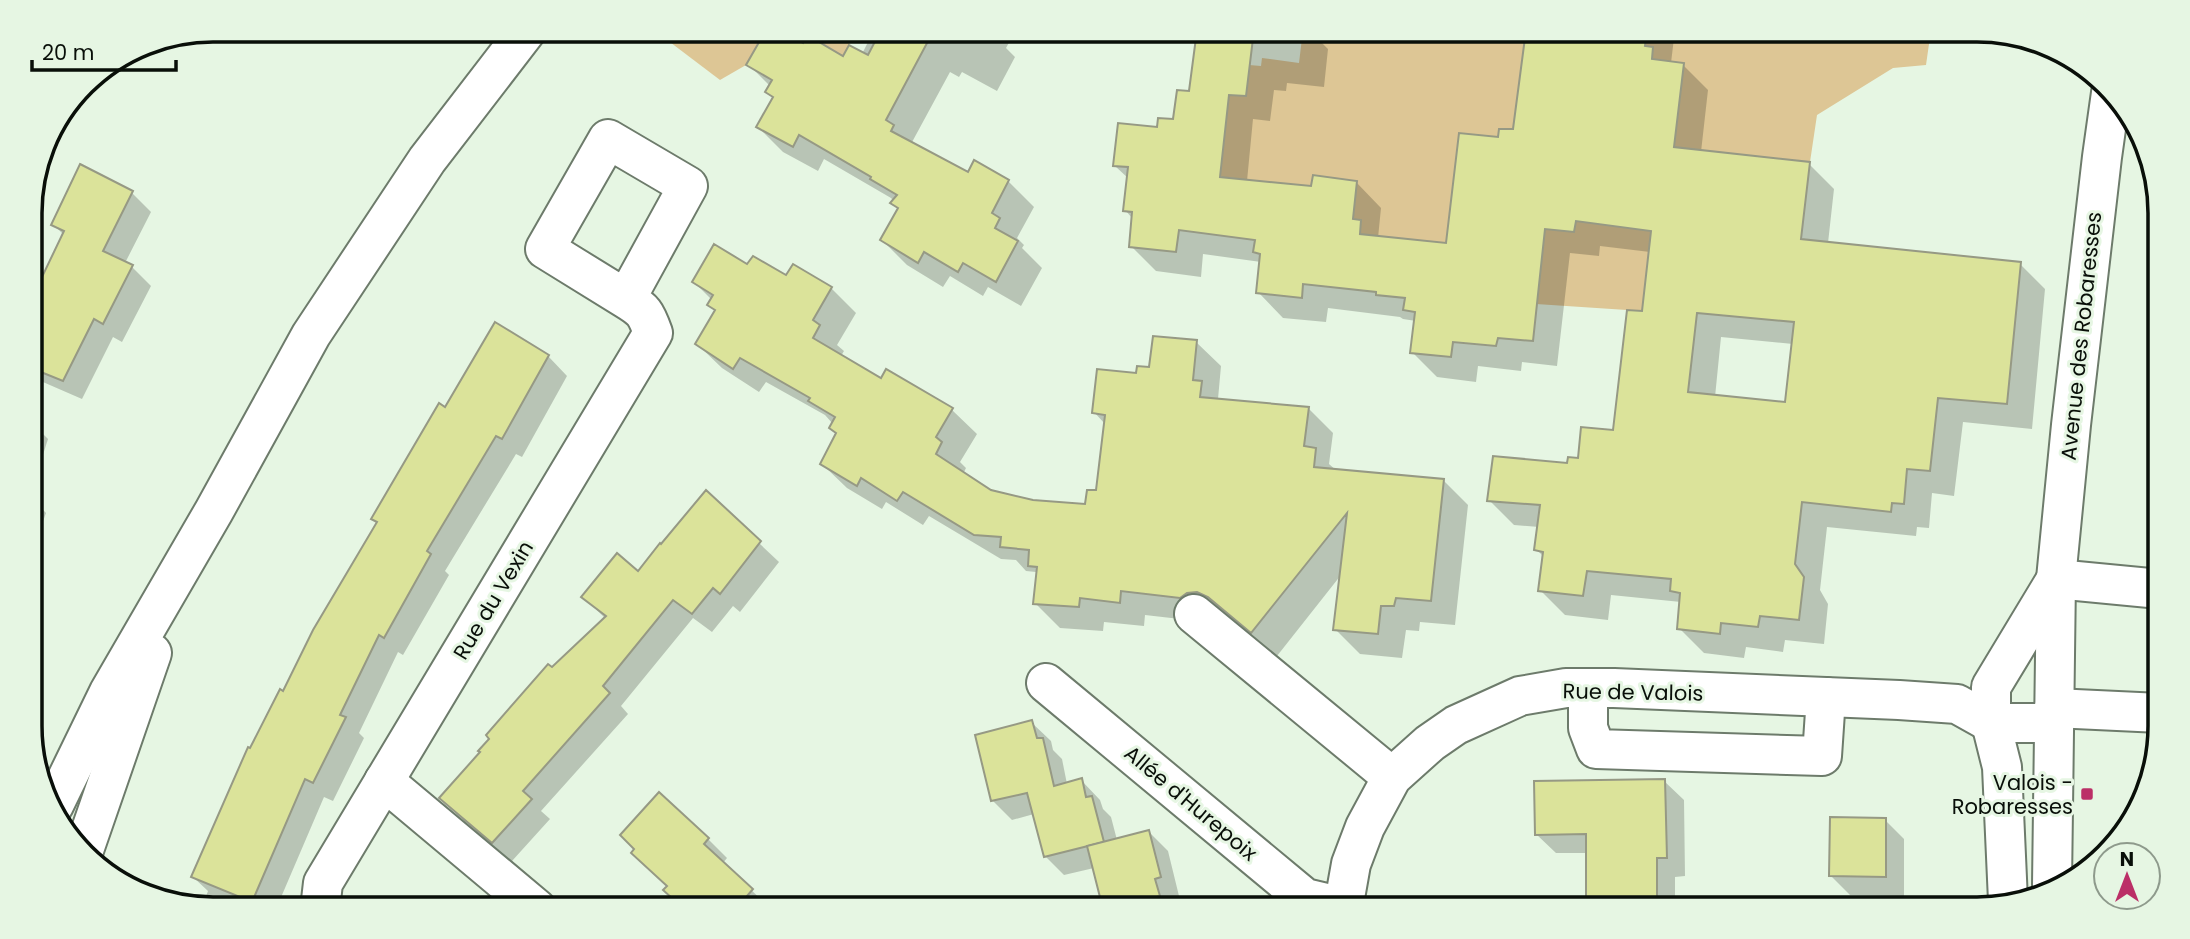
<svg xmlns="http://www.w3.org/2000/svg" width="2190" height="939" font-family="Poppins,sans-serif">
	<rect width="100%" height="100%" fill="#e6f6e3"/>
	<g fill="#ddc695">
		<polygon points="654,30 769,30 746,65 720,80"/>
		<polygon points="778,30 857,30 839,63 832,49 807,35 803,43"/>
		<polygon points="1303,30 1526,30 1521,66 1554,121 1498,137 1459,133 1460,260 1360,234 1361,220 1353,219 1356,181 1313,175 1310,199 1322,200 1312,285 1291,273 1299,185 1267,182 1266,193 1234,190 1235,178 1212,176 1221,94 1246,96 1249,65 1261,66 1262,58 1299,63"/>
		<polygon points="1647,30 1931,30 1926,65 1893,68 1817,115 1810,162 1642,311 1536,304 1542,228 1576,221 1612,226 1684,63 1652,59 1653,47 1645,46"/>
	</g>
	<g fill="#0003" fill-rule="evenodd">
		<polygon points="768,30 775,30 804,45 844,58 862,54 874,30 1016,30 1006,48 1015,57 997,91 962,72 959,77 950,72 911,144 968,175 975,162 1008,181 1034,207 1017,238 1024,245 1022,248 1042,268 1021,306 988,287 983,296 950,276 943,287 907,265 882,240 899,209 892,203 894,201 891,198 824,159 818,171 783,152 758,127 774,99 767,91 770,86 748,64"/>
		<path d="M1191,30H1316L1315,36L1328,49L1324,87L1287,83L1286,91L1274,90L1270,121L1253,119L1247,181L1313,188L1356,182L1381,208L1378,238L1448,245L1500,139L1514,131L1528,30H1665L1674,38L1671,63L1683,65L1708,90L1701,152L1809,164L1834,189L1828,243L2020,264L2045,289L2032,429L1963,422L1954,496L1932,493L1929,528L1917,527L1916,536L1827,527L1820,590L1828,604L1824,644L1785,640L1783,652L1746,647L1744,658L1704,653L1679,628L1681,602L1611,595L1608,620L1565,615L1540,590L1544,557L1536,549L1539,527L1514,525L1489,500L1579,460L1615,432L1644,313L1650,252L1600,246L1599,256L1570,253L1557,366L1522,362L1521,371L1478,366L1476,382L1437,377L1412,352L1416,321L1403,319L1400,317L1328,308L1326,322L1283,318L1258,292L1261,262L1203,254L1201,277L1156,271L1131,246L1133,219L1125,210L1129,179L1115,166L1158,129L1174,121L1190,93L1198,34ZM1721,337L1793,344L1787,404L1715,397Z"/>
		<polygon points="81,166 132,193 151,212 125,263 132,267 151,286 122,342 113,337 82,399 36,379 31,374 30,306 64,235 53,224"/>
		<polygon points="748,266 831,288 856,313 837,345 844,351 841,356 881,380 952,410 977,434 960,462 966,468 963,474 990,492 1033,501 1087,506 1097,492 1105,424 1094,412 1137,375 1196,342 1221,366 1218,399 1308,408 1333,433 1329,464 1337,471 1443,480 1468,505 1455,625 1420,622 1419,631 1406,630 1402,658 1360,654 1335,629 1341,575 1277,656 1235,621 1223,616 1206,622 1145,615 1144,626 1104,622 1103,631 1060,628 1035,603 1036,572 1026,571 1016,560 1001,559 929,516 923,525 886,502 882,509 847,488 822,464 837,434 833,424 825,415 766,382 759,392 722,368 697,344 716,311 709,305 712,300 694,282"/>
		<polygon points="548,356 567,376 522,457 516,454 445,571 449,575 403,655 398,652 359,733 364,738 333,801 324,797 276,909 213,909 202,907 208,891 193,877 250,750 378,523 373,519 445,409"/>
		<polygon points="31,422 48,439 31,492"/>
		<polygon points="706,493 779,562 740,612 733,606 712,632 693,618 621,706 628,714 541,811 550,819 512,861 460,817 441,798 552,669 605,618 583,597 638,573"/>
		<polygon points="31,497 46,513 31,554"/>
		<polygon points="1031,722 1051,741 1053,750 1062,759 1067,784 1081,780 1100,800 1103,809 1111,817 1117,840 1149,832 1168,851 1179,896 1173,899 1176,909 1105,909 1094,868 1064,875 1045,856 1034,814 1012,820 993,801"/>
		<polygon points="1664,781 1684,800 1685,876 1675,877 1675,909 1588,909 1588,853 1556,853 1536,834"/>
		<polygon points="1885,820 1904,839 1904,896 1850,895 1831,876"/>
		<polygon points="708,839 727,858 723,863 771,909 685,909 666,890"/>
	</g>
	<g fill="#dbe39a" stroke="#969984" stroke-width="2" fill-rule="evenodd">
		<polygon points="766,30 778,30 803,43 807,35 843,56 849,45 868,55 881,30 934,30 886,120 894,125 891,131 968,172 974,160 1009,180 992,213 1000,218 995,228 1018,241 996,282 963,263 958,272 924,252 918,263 880,240 898,208 890,203 897,195 870,179 871,177 799,135 793,147 756,127 773,97 765,92 772,80 746,65"/>
		<path d="M1197,30H1254L1246,96L1229,95L1220,177L1311,186L1313,175L1357,181L1353,219L1361,220L1360,234L1446,243L1459,133L1498,137L1499,129H1513L1526,30H1647L1645,46L1653,47L1652,59L1684,63L1674,147L1810,162L1801,239L2021,262L2007,404L1938,398L1930,471L1907,469L1904,504L1892,503L1891,512L1802,502L1795,564L1804,577L1799,620L1760,616L1758,627L1721,623L1720,634L1677,629L1680,593L1670,591L1671,579L1587,571L1583,596L1538,591L1543,552L1534,550L1540,505L1487,501L1493,456L1567,463L1568,457L1578,458L1581,427L1613,430L1627,310L1642,311L1651,231L1576,221L1574,232L1545,229L1533,341L1498,338L1496,346L1453,342L1451,357L1410,353L1415,312L1403,310L1405,298L1376,295V292L1303,284L1302,298L1256,293L1260,254L1253,252L1255,240L1179,230L1176,252L1129,247L1132,212L1123,211L1128,167L1113,166L1118,123L1157,127L1158,118L1173,119L1177,90L1189,91ZM1697,313L1794,322L1785,402L1688,392Z"/>
		<polygon points="80,164 133,191 103,251 133,265 103,324 94,319 63,381 31,368 30,302 64,231 51,225"/>
		<polygon points="714,244 747,264 753,256 786,275 793,264 832,287 813,320 820,325 813,338 881,378 886,369 953,408 936,437 942,442 936,454 991,490 1033,500 1085,504 1087,490 1096,490 1105,415 1092,413 1097,369 1136,373 1137,366 1149,367 1153,336 1197,340 1193,380 1202,381 1200,397 1309,407 1304,446 1316,448 1314,467 1444,479 1431,601 1396,598 1394,606 1381,606 1378,634 1333,630 1347,513 1251,633 1208,597 1197,592 1187,593 1180,598 1121,591 1120,603 1080,598 1079,607 1033,604 1037,567 1028,566 1029,550 1000,547 1001,537 974,535 903,492 897,501 861,478 857,486 820,464 836,433 829,428 835,417 808,401 810,398 740,358 733,369 695,344 715,310 707,305 713,295 692,282"/>
		<polygon points="495,322 549,355 502,439 496,436 427,551 431,554 384,638 379,635 340,715 346,717 313,783 305,779 252,902 191,877 248,747 250,748 280,689 283,691 313,630 377,522 371,519 439,403 445,407"/>
		<polygon points="706,490 761,541 720,594 713,588 692,614 673,600 603,686 610,693 523,791 532,799 492,843 439,798 480,752 478,751 489,739 486,735 548,664 552,667 606,616 581,597 617,553 638,571 660,543 661,544"/>
		<polygon points="1032,720 1037,738 1043,738 1054,786 1082,778 1086,797 1092,796 1104,842 1044,857 1027,793 991,801 975,735"/>
		<polygon points="1665,779 1667,858 1657,858 1657,909 1586,909 1586,834 1535,835 1534,781"/>
		<polygon points="659,792 709,838 704,844 753,889 736,909 684,909 663,890 667,886 631,853 634,849 620,835"/>
		<polygon points="1830,817 1886,818 1886,877 1829,876"/>
		<polygon points="1149,830 1161,877 1155,879 1160,896 1112,909 1103,909 1087,846"/>
	</g>
	<g fill="none" stroke-linecap="round" stroke-linejoin="round">
		<g stroke="#6d7b6b" stroke-width="42">
			<g id="minor">
				<polyline points="2056,579 2160,589"/>
				<polyline points="1194,614 1392,777"/>
				<polyline points="1046,683 1305,898 1343,907"/>
				<polyline points="1588,688 1588,728 1596,749 1822,756 1826,697"/>
				<polyline points="2054,708 2160,713"/>
				<polyline points="384,781 537,909"/>
				<polyline points="2052,885 2056,579 2071,425 2102,157 2111,93"/>
				<polyline points="2008,901 2002,767 1991,723 1991,687 2055,581"/>
				<path d="M320,909L323,883L653,333C646,313 644,310 626,299L545,249L608,139L688,186L626,299"/>
				<polyline points="1343,909 1351,864 1365,827 1392,777 1430,743 1456,725 1520,696 1566,688 1614,688 1899,700 1957,704 1991,723 2054,723"/>
			</g>
		</g>
		<g stroke="#6d7b6b" stroke-width="42">
			<g id="major">
				<polyline points="54,805 109,692 214,511 311,335 427,160 527,30"/>
				<polyline points="84,850 152,653"/>
			</g>
		</g>
		<use href="#minor" stroke="#fff" stroke-width="38"/>
		<use href="#major" stroke="#fff" stroke-width="38"/>
	</g>
	<rect fill="#bb2f67" stroke="#e6f6e3" stroke-width="2.5" x="2080" y="787" width="14" height="14" rx="3.5"/>
	<g text-anchor="middle" dominant-baseline="central" stroke-width="6" stroke-linejoin="round" paint-order="stroke">
		<g font-size="21" fill="#090f09" stroke="#e6f6e3">
			<text transform="translate(2081 336) rotate(-84)">Avenue des Robaresses</text>
			<text transform="translate(493 600) rotate(-59)">Rue du Vexin</text>
			<text transform="translate(1633 692) rotate(1)">Rue de Valois</text>
			<text transform="translate(1191 803) rotate(40)">Allée d'Hurepoix</text>
		</g>
		<g font-size="21" fill="#090f09" stroke="#e6f6e3" text-anchor="end">
			<text x="2073" y="782">Valois -<tspan x="2073" dy="24">Robaresses</tspan></text>
		</g>
	</g>
	<path d="M0 0H2190V939H0ZM213 42H1977A171 171 0 0 1 2148 213V726A171 171 0 0 1 1977 897H213A171 171 0 0 1 42 726V213A171 171 0 0 1 213 42Z" fill="#e6f6e3" fill-rule="evenodd"/>
	<path fill="none" stroke="#090f09" stroke-width="3.5" d="M213 42H1977A171 171 0 0 1 2148 213V726A171 171 0 0 1 1977 897H213A171 171 0 0 1 42 726V213A171 171 0 0 1 213 42Z"/>
	<g transform="translate(2127 876)"><circle r="33" fill="#e6f6e3" stroke="#8e9a8c" stroke-width="2"/>
	<path d="M0-5L12 26L0 18L-12 26Z" fill="#bb2f67"/>
	<text y="-10" font-size="19" font-weight="bold" text-anchor="middle" fill="#090f09">N</text>
	</g>
	<path d="M32 60v10h144v-10" fill="none" stroke="#090f09" stroke-width="3.5"/>
	<text x="42" y="60" font-size="21" fill="#090f09" stroke="#e6f6e3" stroke-width="5" paint-order="stroke">20 m</text>
</svg>
